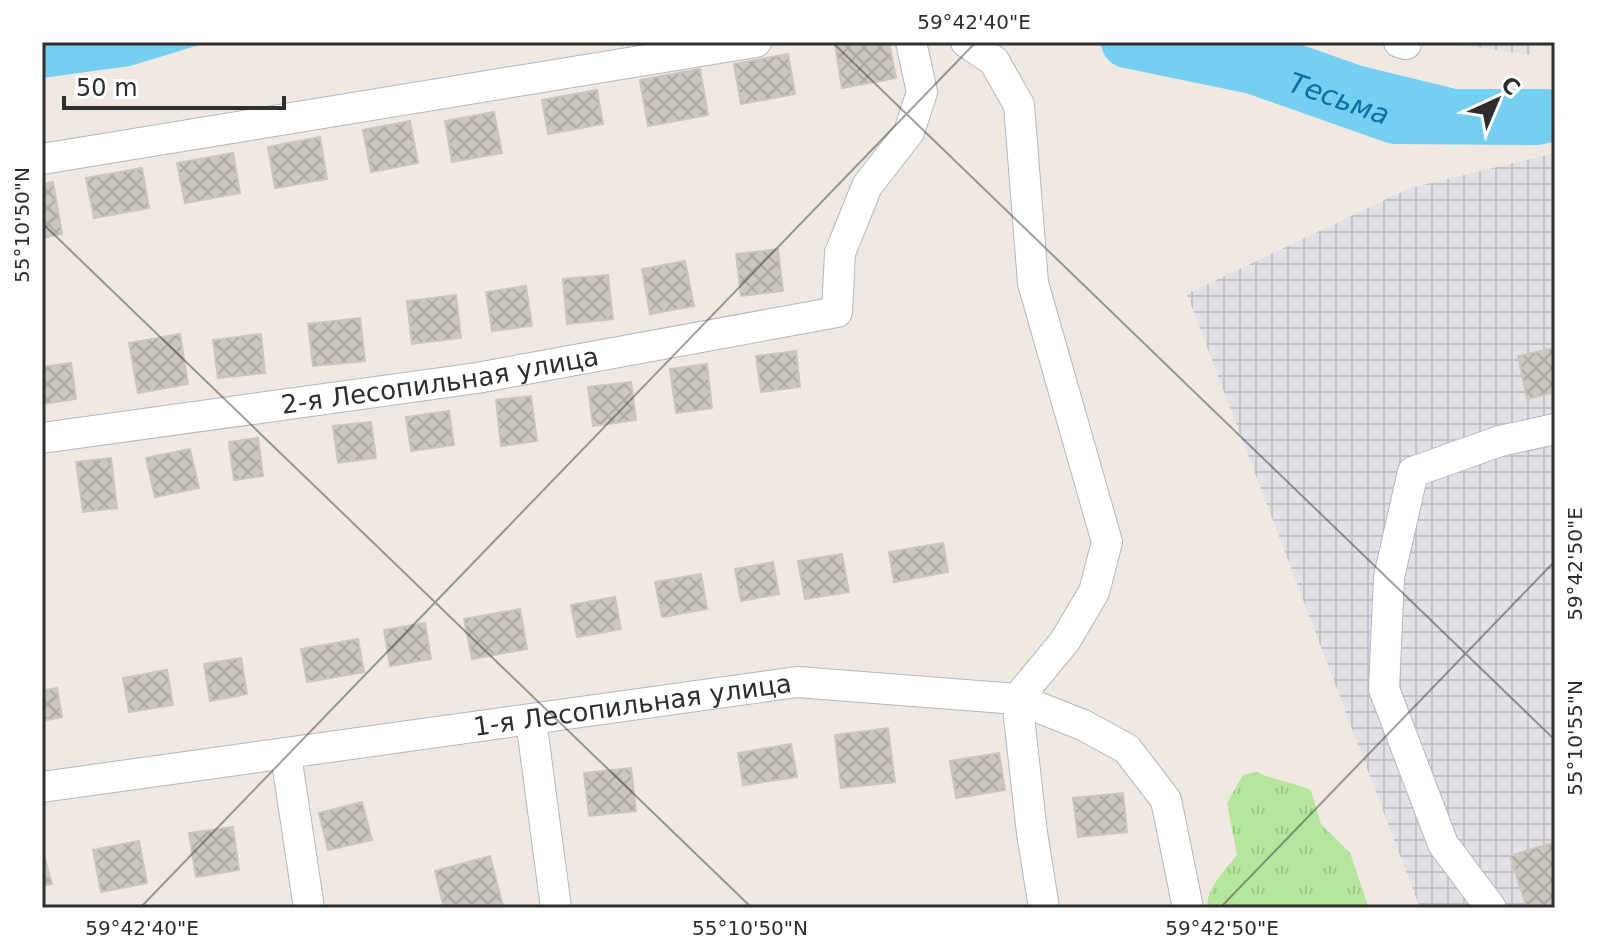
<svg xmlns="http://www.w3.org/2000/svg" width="1597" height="950" font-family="'DejaVu Sans',sans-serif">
	<defs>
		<pattern id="industrial-grid" width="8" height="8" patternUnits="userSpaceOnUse" patternTransform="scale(2)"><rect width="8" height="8" fill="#e3e1e8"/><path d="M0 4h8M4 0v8" fill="none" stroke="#c3c1c7"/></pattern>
		<pattern id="grass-tufts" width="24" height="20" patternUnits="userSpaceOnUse" patternTransform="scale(2)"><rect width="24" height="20" fill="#b6e59e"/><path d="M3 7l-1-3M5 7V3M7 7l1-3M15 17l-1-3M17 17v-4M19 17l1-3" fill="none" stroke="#9dc588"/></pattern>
		<pattern id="building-cross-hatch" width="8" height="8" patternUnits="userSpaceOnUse" patternTransform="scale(2)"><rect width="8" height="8" fill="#cbc7bf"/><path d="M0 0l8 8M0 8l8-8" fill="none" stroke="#afaba4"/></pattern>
	</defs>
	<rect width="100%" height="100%" fill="#efe9e1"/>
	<g fill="url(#industrial-grid)">
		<polygon points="1444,42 1531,42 1531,55"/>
		<polygon points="1555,153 1555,908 1420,908 1187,294 1410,188"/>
	</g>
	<path fill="url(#grass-tufts)" d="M1257,772C1275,781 1293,782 1311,790L1321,824L1350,853L1369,908H1207C1207,887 1225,870 1237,855L1227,803L1243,775Z"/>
	<g fill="#75cff0">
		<polygon points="42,42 209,42 130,66 42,78"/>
		<polygon points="1151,42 1294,42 1362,66 1456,89 1555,89 1555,119 1503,122 1389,107 1285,69 1184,46"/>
	</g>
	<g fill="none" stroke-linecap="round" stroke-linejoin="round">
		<path stroke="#75cff0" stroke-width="52" id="s1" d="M1127,42L1253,68L1395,118L1536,119L1555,115"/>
	</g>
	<g fill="url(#building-cross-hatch)" stroke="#cbc5ba" stroke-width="2">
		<polygon points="849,42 889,42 896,78 842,88 835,44"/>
		<polygon points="788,54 795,94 741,104 734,64"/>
		<polygon points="700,69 708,115 648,126 640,80"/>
		<polygon points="597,90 603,124 548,134 542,100"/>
		<polygon points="494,112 502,153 452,162 445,121"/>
		<polygon points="410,121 418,163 371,172 363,130"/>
		<polygon points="320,137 327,179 275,188 268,147"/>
		<polygon points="233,153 240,193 185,203 177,163"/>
		<polygon points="142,168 149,208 94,218 86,178"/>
		<polygon points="53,182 62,234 42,238 42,184"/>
		<polygon points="778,249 783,291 741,296 736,254"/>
		<polygon points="685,261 694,306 650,314 642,269"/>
		<polygon points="608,275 613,319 567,324 563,279"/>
		<polygon points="526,286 532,326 492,331 486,292"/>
		<polygon points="456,295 461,338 412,344 407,301"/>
		<polygon points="360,318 365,361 313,366 308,324"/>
		<polygon points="180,334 188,384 138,393 129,343"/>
		<polygon points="261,334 265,373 218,378 213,340"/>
		<polygon points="1555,348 1555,392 1527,399 1518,356"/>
		<polygon points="796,351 800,387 761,392 756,356"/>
		<polygon points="71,363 76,399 42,404 42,367"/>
		<polygon points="707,364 712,408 676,413 670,369"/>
		<polygon points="631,382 636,420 593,426 588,387"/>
		<polygon points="531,396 537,441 501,446 496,400"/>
		<polygon points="449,411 454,445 411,451 406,417"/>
		<polygon points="371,422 376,458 338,463 333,426"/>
		<polygon points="258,438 263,476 234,480 229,442"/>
		<polygon points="190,449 199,488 155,497 146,458"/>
		<polygon points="111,458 117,508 83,512 76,462"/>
		<polygon points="943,543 948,572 894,582 889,552"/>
		<polygon points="842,554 849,592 805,599 798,561"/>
		<polygon points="773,562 779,594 741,601 735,569"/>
		<polygon points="701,574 707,609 662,617 655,582"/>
		<polygon points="615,597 621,629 577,637 571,605"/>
		<polygon points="520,609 527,649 472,659 464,619"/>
		<polygon points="425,623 431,659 390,666 384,630"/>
		<polygon points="358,639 364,672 307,682 301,649"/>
		<polygon points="241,658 247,694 210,701 204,664"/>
		<polygon points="167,670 173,705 129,712 123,678"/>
		<polygon points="57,688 62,717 42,721 42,691"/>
		<polygon points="888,728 895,782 841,788 835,735"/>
		<polygon points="791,744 797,777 743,785 738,753"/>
		<polygon points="999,753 1005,790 956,798 950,761"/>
		<polygon points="631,768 636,811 589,816 584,773"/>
		<polygon points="1123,793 1127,832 1078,837 1073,798"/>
		<polygon points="362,802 372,840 328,850 319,813"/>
		<polygon points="233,827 239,870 196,877 189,833"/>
		<polygon points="139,841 147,883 101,892 93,850"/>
		<polygon points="1555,842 1555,905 1527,908 1510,856"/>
		<polygon points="42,849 52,884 42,886"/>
		<polygon points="490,856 503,906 444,908 435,871"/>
	</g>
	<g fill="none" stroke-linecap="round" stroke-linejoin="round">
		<g stroke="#b4b7c1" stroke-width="32">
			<g id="minor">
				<polyline points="966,42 994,61 1019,105 1033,283 1107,542 1094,592 1065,641 1017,699 1083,725 1127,749 1166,800 1188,908"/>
				<polyline points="1399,42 1406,44"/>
				<polyline points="42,159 756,42"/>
				<path id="s2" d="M42,438L477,378L837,312L840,253L867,186L909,132L922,92L911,42"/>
				<polyline points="531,720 556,908"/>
				<polyline points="286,755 309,908"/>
				<path id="s3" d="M42,787L797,682L1017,699L1032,833L1044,908"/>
				<polyline points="1491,908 1443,844 1384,689 1389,577 1413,472 1500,441 1555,429"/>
			</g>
		</g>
		<use href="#minor" stroke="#fff" stroke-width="30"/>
	</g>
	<path fill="none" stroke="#2e2e2e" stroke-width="2" stroke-opacity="0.45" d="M832,42L1555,740M42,223L752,908M140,908L976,42M1220,908L1555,561"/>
	<g text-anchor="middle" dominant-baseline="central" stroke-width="6" stroke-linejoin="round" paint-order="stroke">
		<g font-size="26" fill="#2e2e2e" stroke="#fff">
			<text stroke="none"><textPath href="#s2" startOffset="402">2-я Лесопильная улица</textPath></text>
			<text stroke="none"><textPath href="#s3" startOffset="596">1-я Лесопильная улица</textPath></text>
		</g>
		<g font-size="28" font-style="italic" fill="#0d6fa3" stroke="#fff">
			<text stroke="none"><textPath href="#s1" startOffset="220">Тесьма</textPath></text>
		</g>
	</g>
	<rect width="1597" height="950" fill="none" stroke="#ffffff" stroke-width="88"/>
	<g transform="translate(1497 100) rotate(44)" stroke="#ffffff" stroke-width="6" paint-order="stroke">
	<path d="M0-6L14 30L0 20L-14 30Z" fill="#2e2e2e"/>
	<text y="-12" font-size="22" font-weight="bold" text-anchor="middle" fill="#2e2e2e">С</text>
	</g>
	<path d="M64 96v12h220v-12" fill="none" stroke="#2e2e2e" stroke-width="4"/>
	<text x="76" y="96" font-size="24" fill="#2e2e2e" stroke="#ffffff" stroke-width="6" paint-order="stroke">50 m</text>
	<rect x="44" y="44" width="1509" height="862" fill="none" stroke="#2e2e2e" stroke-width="3"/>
	<g font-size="20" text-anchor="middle" fill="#2e2e2e">
		<text x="974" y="29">59°42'40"E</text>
		<text transform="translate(22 225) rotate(-90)" y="7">55°10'50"N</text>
		<text transform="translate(1575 564) rotate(-90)" y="7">59°42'50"E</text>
		<text transform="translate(1575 738) rotate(-90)" y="7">55°10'55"N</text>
		<text x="142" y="935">59°42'40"E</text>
		<text x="750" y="935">55°10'50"N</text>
		<text x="1222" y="935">59°42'50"E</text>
	</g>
</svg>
